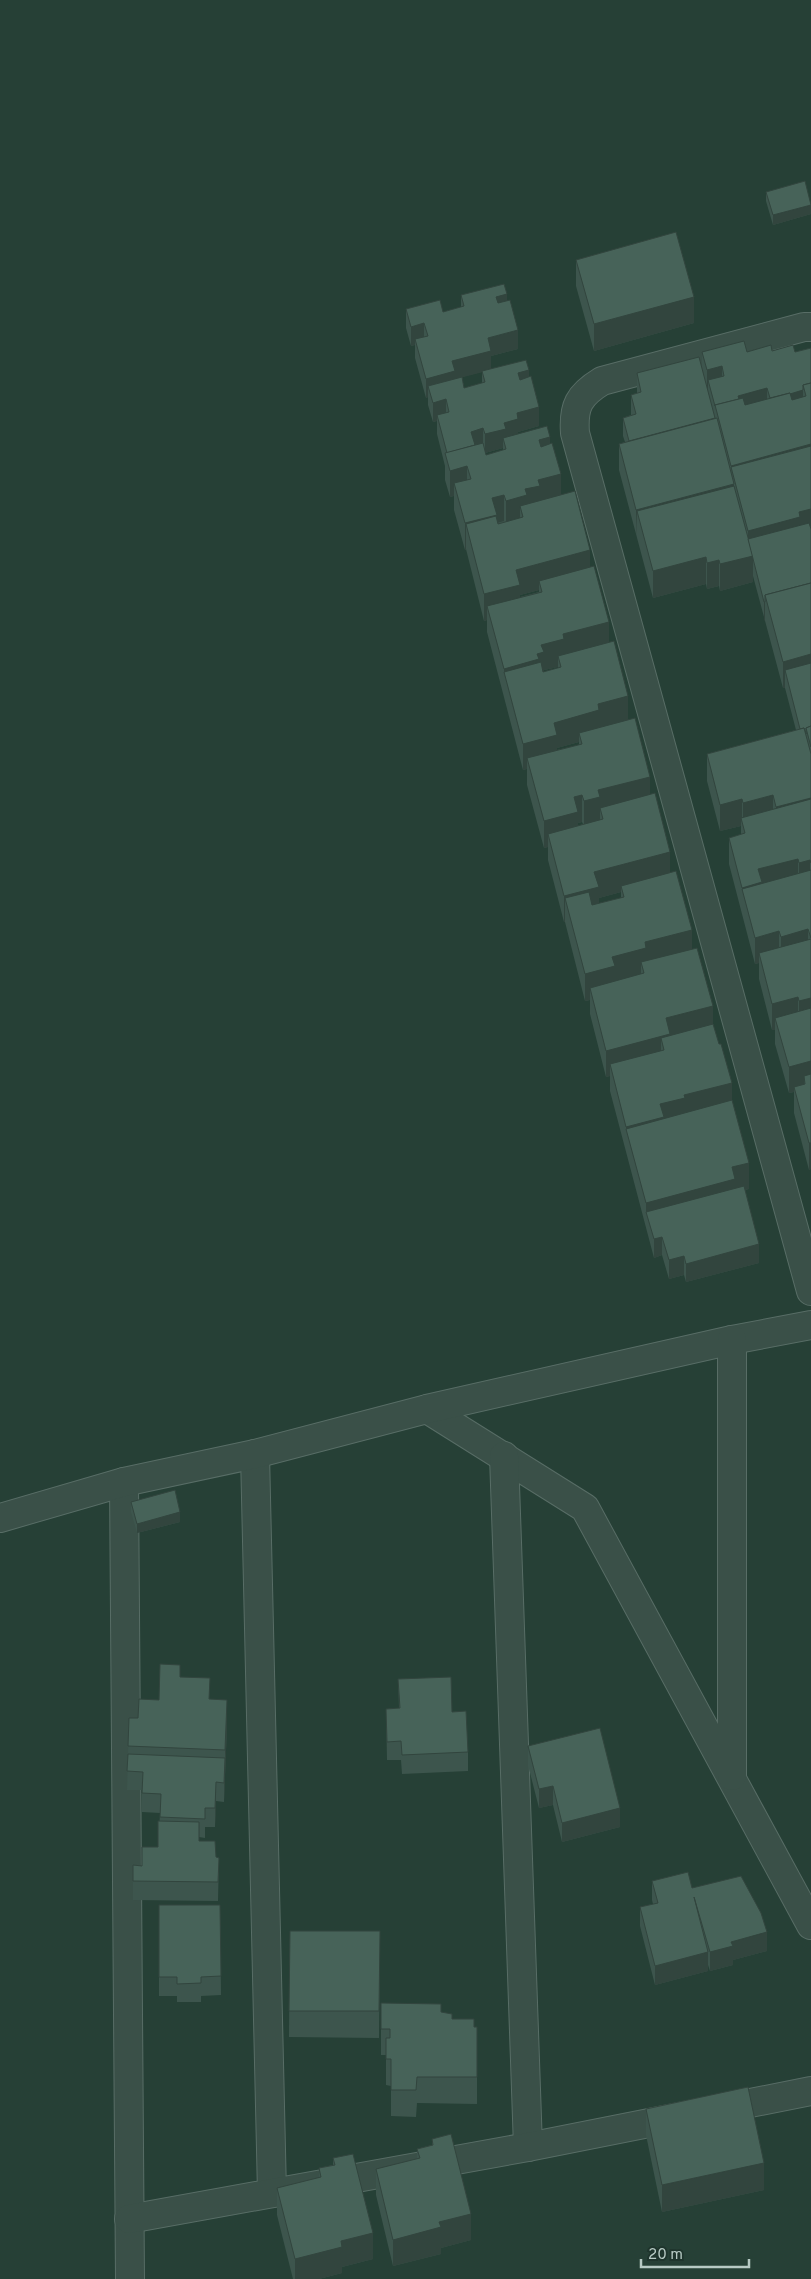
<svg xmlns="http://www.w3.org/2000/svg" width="811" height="2279" font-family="Overpass,sans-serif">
	<rect width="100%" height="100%" fill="#264036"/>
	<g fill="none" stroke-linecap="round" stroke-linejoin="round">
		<g stroke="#586d66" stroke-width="30">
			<g id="minor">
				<path d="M811,327H804L602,381C579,395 573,406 575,433L811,1291"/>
				<polyline points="427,1409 585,1508 811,1925"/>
				<polyline points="255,1454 272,2193"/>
				<polyline points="504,1456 528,2147"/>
				<polyline points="124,1482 130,2279"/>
				<polyline points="0,1518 124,1482 255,1454 427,1409 732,1340 811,1325"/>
				<polyline points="732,1776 732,1340"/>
				<polyline points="129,2219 528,2147 811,2091"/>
			</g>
		</g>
		<use href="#minor" stroke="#3a5048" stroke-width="28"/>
	</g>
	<g fill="#3d554d" fill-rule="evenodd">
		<polygon points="766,192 811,204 811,214 773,225 766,201"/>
		<polygon points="576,260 694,323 594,351 576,286"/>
		<path d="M461,295L507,301L518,349L491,356V369L529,377L539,426L518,432V434L550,444L561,495L590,567L628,719L650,794L670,873L713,1024L732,1101L749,1189L745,1190L759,1263L686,1282L684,1275L669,1279L662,1255L654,1258L610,1091V1076L606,1077L590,1014V1000L585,1001L565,922H564L548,860V847L544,848L527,785V769L523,770L487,632V620L484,621L466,549L465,550L454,510V496L450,497L445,480V466L437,434V421L433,422L428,405V397L426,398L415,358V345L411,346L406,328V309L443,312L461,307ZM481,372H482V383L464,388L462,377ZM503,448V450L486,455L485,453ZM539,590V592L520,597V595ZM558,667V668L544,672V670ZM579,742V745L557,750V748ZM582,822L583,824L578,826V823ZM621,892V898L599,904V898Z"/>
		<polygon points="811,348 811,1169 809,1170 794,1113 794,1092 789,1093 775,1044 775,1030 772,1030 759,979 759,963 755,964 729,864 729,838 741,835 741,826 720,831 707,781 707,754 796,730 785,688 783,688 753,576 753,582 720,591 719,586 707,589 706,584 653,598 619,470 619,444 625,442 623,436 623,418 631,415 631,395 637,393 637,373 702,369 702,352 772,351 795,352"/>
		<polygon points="131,1502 180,1522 137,1533 131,1512"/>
		<polygon points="180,1677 210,1699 227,1726 224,1802 216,1801 215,1827 205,1827 205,1838 199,1837 199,1841 216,1857 219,1858 218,1901 133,1900 133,1865 142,1866 158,1847 160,1813 142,1812 142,1790 127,1790 129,1718 138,1718 159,1700"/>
		<polygon points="398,1679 452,1712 468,1752 468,1771 402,1774 401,1760 387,1760 386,1709 399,1708"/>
		<polygon points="528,1746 620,1827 562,1842 553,1805 539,1808 528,1765"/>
		<polygon points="652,1881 692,1888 767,1951 733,1960 733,1965 710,1971 708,1965 708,1971 655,1985 640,1926 640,1907 653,1904 652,1900"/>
		<polygon points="159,1905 220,1905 221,1995 201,1996 201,2002 177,2002 177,1996 159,1996"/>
		<polygon points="290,1931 380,1931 379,2038 289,2037"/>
		<polygon points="381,2003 441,2012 452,2019 474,2027 477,2027 477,2104 417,2103 416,2117 391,2116 391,2086 386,2085 386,2055 381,2055"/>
		<polygon points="646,2109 764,2190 662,2212 646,2135"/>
		<polygon points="432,2139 471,2240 441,2248 441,2254 393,2266 376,2195 376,2169 417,2159 417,2149 432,2145"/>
		<polygon points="333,2158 373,2259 342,2267 342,2273 319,2279 293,2279 277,2215 277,2188 319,2178 319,2168 333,2165"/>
	</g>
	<g fill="#32453e">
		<polygon points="811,205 811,214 773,225 773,215"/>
		<polygon points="507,294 507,313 496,316 496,297"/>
		<polygon points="694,297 694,323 594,351 594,324"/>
		<polygon points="424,323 424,342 415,339 415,345 411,346 411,327"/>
		<polygon points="518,330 518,349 491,356 491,370 428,386 428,397 426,398 426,379 488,338"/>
		<polygon points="722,366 722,385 708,380 708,389 707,389 707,370"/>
		<polygon points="529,370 529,389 518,392 518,373"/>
		<polygon points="767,388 767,407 721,430 738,396"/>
		<polygon points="803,390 803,409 770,399"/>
		<polygon points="446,399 446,418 437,415 437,421 433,422 433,403"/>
		<polygon points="539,407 539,426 518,432 518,438 503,438 503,448 485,453 485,434 504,423 517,413"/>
		<polygon points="483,428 483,447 467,466 467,493 454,483 454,496 450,497 450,471 471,432"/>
		<polygon points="550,437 550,464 539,467 539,440"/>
		<polygon points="811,444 811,470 731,467 731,485 734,484 734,511 637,511 636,537 636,510 731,485 731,466"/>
		<polygon points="561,474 561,501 523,517 520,506 520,524 506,527 506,501 525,489 538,480"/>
		<polygon points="504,495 504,521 497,523 466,524 466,549 465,550 465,523 492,498"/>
		<polygon points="811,509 811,535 753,556 753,582 720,591 720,564 748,557 748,531 799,512"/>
		<polygon points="590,550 590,577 539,581 539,590 520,595 520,611 487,606 487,620 484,621 484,594 516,570"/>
		<polygon points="706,557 706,584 653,598 653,571"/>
		<polygon points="719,560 719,586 707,589 707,563"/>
		<polygon points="764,602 765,602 765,620 764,621"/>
		<polygon points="609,622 609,648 558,656 558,667 544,670 544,679 504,672 504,695 504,669 537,654 541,645 563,634"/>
		<polygon points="811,654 811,681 785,670 785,688 783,688 783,662"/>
		<polygon points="628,696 628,722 579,733 579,742 557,748 557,762 527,758 527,769 523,770 523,744 554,723 598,704"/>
		<polygon points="650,777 650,803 600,808 600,823 584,827 584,801 598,790"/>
		<polygon points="582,795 582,822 578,823 578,838 548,834 548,847 544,848 544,821 574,797"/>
		<polygon points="773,795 773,822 743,826 743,803"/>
		<polygon points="811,798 811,824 776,833 776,807"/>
		<polygon points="742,799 742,822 741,818 741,826 720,831 720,805"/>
		<polygon points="670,852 670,878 621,886 621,892 599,898 599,914 565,898 565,922 564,922 564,896 594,872"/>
		<polygon points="798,859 798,885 742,889 742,914 742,888 758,869"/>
		<polygon points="810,860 810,887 799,890 799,863"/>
		<polygon points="808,929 808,956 781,963 781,937"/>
		<polygon points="692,930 692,956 644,973 641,962 641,976 590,988 590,1000 585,1001 585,974 612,957 645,942"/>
		<polygon points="779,931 779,958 759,953 759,963 755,964 755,938"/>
		<polygon points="798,997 798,1023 775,1018 775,1030 772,1030 772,1004"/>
		<polygon points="811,998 811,1025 799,1028 799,1001"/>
		<polygon points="713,1006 713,1033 664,1050 661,1038 661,1062 610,1064 610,1076 606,1077 606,1051 666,1018"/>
		<polygon points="811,1061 811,1088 805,1084 804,1076 804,1090 794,1087 794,1092 789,1093 789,1067"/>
		<polygon points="732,1083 732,1109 626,1129 626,1127 660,1104 684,1095"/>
		<polygon points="809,1143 811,1143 811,1169 809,1170"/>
		<polygon points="749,1163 749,1189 646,1212 646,1230 646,1203 732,1167"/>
		<polygon points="662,1237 662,1255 654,1258 654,1239"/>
		<polygon points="759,1244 759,1263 686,1282 686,1264"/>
		<polygon points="684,1256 684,1275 669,1279 669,1260"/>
		<polygon points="180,1512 180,1522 137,1533 137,1524"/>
		<polygon points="227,1700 227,1726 225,1776 225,1750"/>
		<polygon points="225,1758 225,1777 224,1802 224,1783"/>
		<polygon points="216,1782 216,1801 215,1827 215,1808"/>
		<polygon points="553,1786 553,1805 539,1808 539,1789"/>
		<polygon points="620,1808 620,1827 562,1842 562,1823"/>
		<polygon points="767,1932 767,1951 733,1960 733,1965 710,1971 710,1952 731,1942"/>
		<polygon points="708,1952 708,1971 655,1985 655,1966"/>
		<polygon points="764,2163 764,2190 662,2212 662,2185"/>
		<polygon points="471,2214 471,2240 441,2248 441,2254 393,2266 393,2240 439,2222"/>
		<polygon points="373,2233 373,2259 342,2267 342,2273 319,2279 295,2279 295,2259 341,2241"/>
	</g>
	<g fill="#476359" stroke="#32453e">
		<polygon points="805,181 811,205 773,215 766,192"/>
		<polygon points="676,232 694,297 594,324 576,260"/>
		<polygon points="504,284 507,294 496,297 498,303 510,300 518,330 488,338 491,351 452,361 455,371 426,379 415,339 428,336 424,323 411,327 406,309 440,300 443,312 464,306 461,295"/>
		<polygon points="744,341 747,352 771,345 772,351 793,345 795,352 811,348 811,383 803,385 803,390 790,394 790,393 770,398 767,388 738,396 739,399 715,405 715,406 708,380 724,376 722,366 707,370 702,352"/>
		<polygon points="699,357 715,418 629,441 623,418 636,414 631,395 641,392 637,373"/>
		<polygon points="526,360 529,370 518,373 520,380 531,376 539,407 517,413 518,419 504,423 506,429 485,434 483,428 471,432 475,445 447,453 437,415 449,412 446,399 433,403 428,386 462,377 464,388 485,382 482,371"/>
		<polygon points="811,383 811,444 731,466 715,405 743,398 745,405 790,393 792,400 806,396 803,385"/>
		<polygon points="717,418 734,484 636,510 619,444"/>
		<polygon points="547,426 550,437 539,440 541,447 552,443 561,474 538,480 540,486 525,489 527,495 506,501 504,495 492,498 497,515 465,523 454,483 471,479 467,466 450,471 445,453 483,443 486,455 506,449 503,438"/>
		<polygon points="811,446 811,509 799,512 800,517 748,531 731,467"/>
		<polygon points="734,486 753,556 720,564 719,560 707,563 706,557 653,571 637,511"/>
		<polygon points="575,491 590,550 516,570 520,585 484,594 466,524 496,516 498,524 523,517 520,506"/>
		<polygon points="809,523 811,529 811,583 765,595 765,602 764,602 748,539"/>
		<polygon points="594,566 609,622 563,634 564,639 541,645 544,652 537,654 539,659 504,669 487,606 542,592 539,581"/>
		<polygon points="811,583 811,654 783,662 765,595"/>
		<polygon points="614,641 628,696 598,704 599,710 554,723 557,735 523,744 504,672 541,662 543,672 561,667 558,656"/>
		<polygon points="811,663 811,726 806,728 806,734 804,728 800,729 785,670"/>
		<polygon points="635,718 650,777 598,790 600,797 584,801 582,795 574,797 578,812 544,821 527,758 582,744 579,733"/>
		<polygon points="811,726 811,747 806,728"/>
		<polygon points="804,728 811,754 811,798 776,807 773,795 743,803 742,799 720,805 707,754"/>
		<polygon points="655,793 670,852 594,872 599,887 564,896 548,834 603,819 600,808"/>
		<polygon points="811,799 811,863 810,860 799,863 798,859 758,869 762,882 742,888 729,838 745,833 741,818"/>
		<polygon points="811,870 811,938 808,929 781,937 779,931 755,938 742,889"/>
		<polygon points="676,871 692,930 645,942 646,948 612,957 615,966 585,974 565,898 589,892 592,905 624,897 621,886"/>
		<polygon points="811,939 811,998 799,1001 798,997 772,1004 759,953"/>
		<polygon points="697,948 713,1006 666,1018 670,1034 606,1051 590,988 644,973 641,962"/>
		<polygon points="811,1008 811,1061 789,1067 775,1018"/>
		<polygon points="713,1024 719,1044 721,1044 732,1083 684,1095 685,1098 660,1104 664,1117 626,1127 610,1064 664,1050 661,1038"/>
		<polygon points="811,1074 811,1143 809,1143 794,1087 805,1084 804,1076"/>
		<polygon points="732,1100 749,1163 732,1167 735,1179 646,1203 626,1129"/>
		<polygon points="744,1186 759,1244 686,1264 684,1256 669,1260 662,1237 654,1239 646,1212"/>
		<polygon points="175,1490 180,1512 137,1524 131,1502"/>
		<polygon points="160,1664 180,1665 180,1677 210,1678 209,1699 227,1700 225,1750 128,1746 129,1718 138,1718 139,1699 159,1700"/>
		<polygon points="451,1677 452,1712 466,1711 468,1752 402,1755 401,1741 387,1742 386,1709 400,1708 398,1679"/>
		<polygon points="600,1728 620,1808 562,1823 553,1786 539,1789 528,1746"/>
		<polygon points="128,1754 225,1758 224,1783 216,1782 215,1808 205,1808 205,1819 160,1817 161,1794 142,1793 143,1772 127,1771"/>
		<polygon points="158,1821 199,1822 199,1841 215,1841 216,1857 219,1858 218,1882 133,1881 133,1865 142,1866 142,1847 158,1847"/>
		<polygon points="688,1872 692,1888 741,1876 761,1913 767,1932 731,1942 733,1946 710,1952 694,1897 708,1952 655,1966 640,1907 658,1903 652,1881"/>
		<polygon points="159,1905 220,1905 221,1976 201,1977 201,1983 177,1984 177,1977 159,1977"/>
		<polygon points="290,1931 380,1931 379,2011 289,2011"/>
		<polygon points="381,2003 441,2004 441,2012 452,2014 452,2019 474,2019 474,2027 477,2027 477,2077 417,2077 416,2090 391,2090 391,2059 386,2059 386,2038 390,2038 390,2029 381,2029"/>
		<polygon points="748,2087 764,2163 662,2185 646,2109"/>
		<polygon points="451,2134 471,2214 439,2222 441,2227 393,2240 376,2169 420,2158 417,2149 433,2145 432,2139"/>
		<polygon points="353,2154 373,2233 341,2241 342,2247 295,2259 277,2188 321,2177 319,2168 335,2165 333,2158"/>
	</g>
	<path d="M641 2259v8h108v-8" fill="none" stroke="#b7cac4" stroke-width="2.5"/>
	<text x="648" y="2259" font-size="15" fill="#b7cac4" stroke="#1f352d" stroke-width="4" paint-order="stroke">20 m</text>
</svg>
